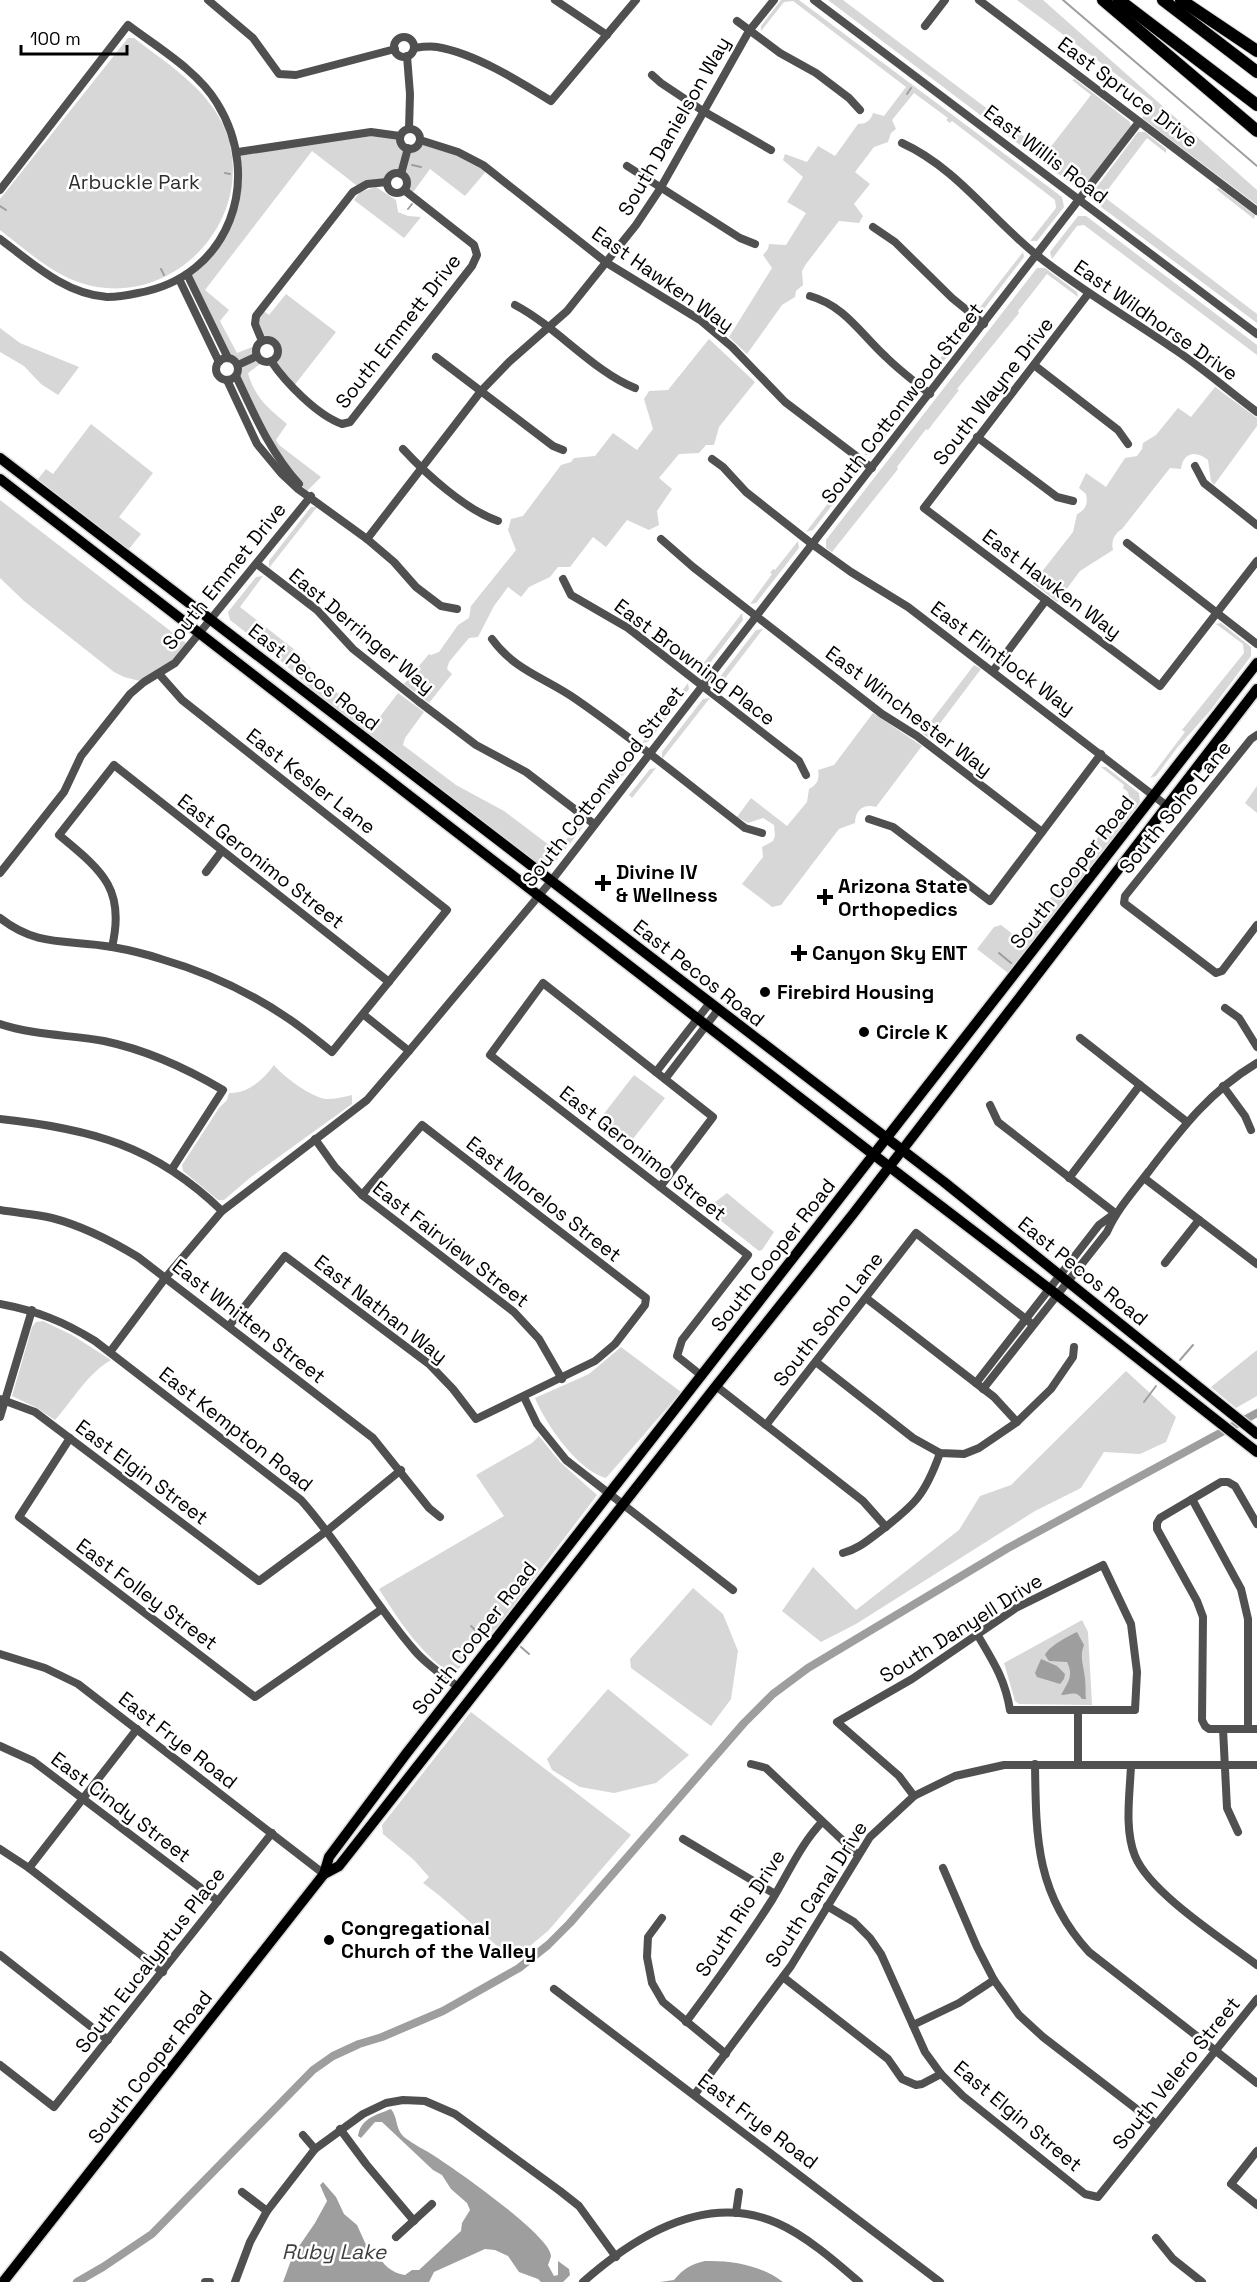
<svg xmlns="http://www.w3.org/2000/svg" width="1257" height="2282" font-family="'Space Grotesk',sans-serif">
	<rect width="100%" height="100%" fill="#fff"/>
	<g fill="#d7d7d7">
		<path d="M781,0H799L1062,197L1064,207L1037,241H1030L1056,208L1055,200L952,121L950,123L946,120L948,118L914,93L892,120L896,129L891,133L888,142L874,147L855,172L870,184L854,204L863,216L859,223L839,221L806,264L802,271L803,285L796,291L795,297L782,305L747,354L729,337L772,268L763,255L768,249L769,244L786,245L806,213L787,202L803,177L783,160L785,154L807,162L818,146L835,156L858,124C865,124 871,121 873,113L884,116L906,87L793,1L784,2L761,31V26Z"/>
		<polygon points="828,0 843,0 1046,153 1091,95 1072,80 1075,79 1130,122 1131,127 1085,187 1077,188"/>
		<polygon points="1017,0 1043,0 1257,190 1257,205 1142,118 1153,102"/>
		<path d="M128,38H134C166,63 207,88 224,127C259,209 185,301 97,287C59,281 30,253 0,230V199Z"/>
		<path d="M371,132L400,139L403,145L411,148L419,143L429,142L488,169L465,196L430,169L411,195L406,187V181L403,176L395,173L388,179L360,188L312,151L205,290L229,310L220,321L237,353L257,345V356L264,361L248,373C255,398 268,408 287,424L276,440L279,445L321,477L307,491L283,466L237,374V364L228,358L187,274L209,255L235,205L238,152Z"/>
		<polygon points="1138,132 1145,132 1166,149 1166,153 1147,138 1103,196 1257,314 1257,323 1093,201 1093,192"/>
		<polygon points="376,187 396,200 398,212 408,216 421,217 404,238 354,200 360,192"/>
		<polygon points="1219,188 1255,215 1254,219 1216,189"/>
		<polygon points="1078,216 1086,216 1257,345 1257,355 1084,225 1077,226 1052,259 1050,252"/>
		<polygon points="1023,252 1024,257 984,309 977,311"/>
		<polygon points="1037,268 1045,268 1077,292 1078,297 1047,274 1018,311 1019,313 957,389 959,390 928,430 926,429 897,467 898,469 832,552 826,548 826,540"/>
		<polygon points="286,294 336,332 293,387 271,361 277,356 278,349 271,341 264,340 256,316 261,309 269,315"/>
		<polygon points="969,320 969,328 930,379 923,381 943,355 941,352 945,346 948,348"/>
		<polygon points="0,328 20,343 79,367 58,395 41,384 24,366 0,352"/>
		<polygon points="709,339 755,382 719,427 714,445 706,445 699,453 679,454 659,478 672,489 657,511 659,525 649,530 627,520 606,547 593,537 570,567 558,567 550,577 529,587 521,597 508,587 494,606 478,637 469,638 449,662 447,669 452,674 429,703 404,684 429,654 431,655 439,652 458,625 469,618 471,606 516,550 508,530 511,519 523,516 561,465 571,462 574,458 595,456 613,433 637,450 653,429 644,399 649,391 668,390"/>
		<path d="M1215,387L1257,418V426L1214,485L1211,481L1208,460C1196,450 1183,452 1181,469L1170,468L1122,529C1114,534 1111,541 1113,550L1080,571L1057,602L1033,583L1073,532L1077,514C1086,510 1088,503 1086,494L1079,488L1086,473L1106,487L1125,458L1137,456L1142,449L1143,443L1156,435L1178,408L1191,417Z"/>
		<polygon points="916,390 916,396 872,454 864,455"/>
		<polygon points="91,424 153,473 119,517 141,534 128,550 38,479 46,469 53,474"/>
		<polygon points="856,466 857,473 813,530 806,532 829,502 827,500 830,496 832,497"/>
		<polygon points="0,500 190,646 175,663 144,682 124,677 114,672 24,601 0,578"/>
		<polygon points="311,507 317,507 269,568 269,561"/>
		<polygon points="798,541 799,548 756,603 750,604 772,574 770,573 773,569 775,570"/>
		<polygon points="263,576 240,607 295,650 319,678 372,721 379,718 398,693 424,712 405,738 403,745 456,785 504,811 557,851 581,821 583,827 552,866 541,867 312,689 272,653 230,620 228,612 256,577"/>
		<polygon points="742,613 743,620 703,672 696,673"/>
		<polygon points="1221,623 1251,647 1251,656 1210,711 1177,748 1156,776 1150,778 1185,732 1182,730 1244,653 1243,644 1216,624"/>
		<polygon points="763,629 716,690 716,682 756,630"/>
		<polygon points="974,665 981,669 929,738 922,733"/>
		<polygon points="688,683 689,689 648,742 642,743"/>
		<polygon points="710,698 662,759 662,752 703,699"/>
		<path d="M873,713L922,746L876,807C863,803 855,811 855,823L839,829L781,905L772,907L742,884L763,857L762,847L773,841L775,836L774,825L763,818L748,823L737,817L751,798L787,826L807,802L809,789C817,785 820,779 818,770L834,765Z"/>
		<polygon points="635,752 636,759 594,812 588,812 609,785 606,783 610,778 613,780"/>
		<polygon points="1101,767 1106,767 1139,793 1140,802 1008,973 977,949 994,927 1001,925 1019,939 1129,797 1128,792 1123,788 1124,785"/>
		<polygon points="656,768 632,798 629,795 650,769"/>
		<polygon points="1257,786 1257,813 1245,803"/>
		<path d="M274,1065C282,1076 314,1099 327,1099C335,1099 344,1097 352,1095V1104L251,1177L231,1194L224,1200H218L183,1171L182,1165L219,1108L227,1100L229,1093C248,1094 264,1079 274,1065Z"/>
		<polygon points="634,1075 665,1098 629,1144 599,1120"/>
		<polygon points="727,1193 774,1232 762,1250 759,1251 706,1209"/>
		<path d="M43,1321L72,1335L111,1360C87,1374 73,1400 55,1420L37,1408L12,1396L32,1327L36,1322Z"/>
		<path d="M621,1347L681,1392L606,1478C578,1471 545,1423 535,1398L589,1374Z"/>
		<polygon points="1257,1350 1257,1396 1236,1408 1211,1387"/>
		<polygon points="1126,1371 1176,1417 1166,1442 1140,1454 1104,1452 1081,1488 1035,1511 856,1624 821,1642 782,1611 813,1567 856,1610 959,1530 980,1496 1011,1485"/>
		<path d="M539,1436L560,1462L597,1495L497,1627L479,1644L457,1671L449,1672C419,1652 398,1619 379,1589L504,1516L476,1475L532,1443Z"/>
		<polygon points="693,1588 723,1614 738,1651 731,1699 711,1726 631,1668 630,1659"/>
		<polygon points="1082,1620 1088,1632 1092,1705 1019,1704 1015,1701 1004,1663"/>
		<polygon points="608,1689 689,1755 656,1783 614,1793 580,1787 552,1770 547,1759"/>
		<polygon points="471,1712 631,1835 548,1931 513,1960 440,1896 423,1883 429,1877 414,1860 383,1834 382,1825"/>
	</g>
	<g fill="#9e9e9e">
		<path d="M1077,1632L1084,1645C1079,1657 1084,1666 1085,1679C1086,1686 1085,1692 1086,1699H1082C1076,1690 1070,1695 1061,1695C1068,1682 1074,1676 1067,1662L1049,1661L1045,1655C1048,1647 1068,1636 1077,1632Z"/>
		<polygon points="1041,1659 1057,1666 1065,1674 1064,1679 1060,1684 1037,1677 1035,1673"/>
		<path d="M391,2109C398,2117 395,2129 404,2137C414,2145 426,2150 436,2157C456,2170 551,2236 551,2256C551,2257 548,2265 548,2265L554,2276L558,2275V2261L569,2269L570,2275L563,2282H541L538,2279L519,2272L508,2256L495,2250L485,2249L434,2272L429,2282H283L293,2255L315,2223L327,2201L320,2185L323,2182L336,2197L344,2214L357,2225L367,2247L378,2253C382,2265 392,2273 405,2275L412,2270H419L461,2231L462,2223L470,2210L467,2203L451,2189L442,2175L433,2170L382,2122H375L361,2138L358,2136C361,2118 376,2115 391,2109Z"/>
		<path d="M705,2261C731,2260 761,2265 783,2282H660L674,2280C683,2269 691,2264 705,2261Z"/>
	</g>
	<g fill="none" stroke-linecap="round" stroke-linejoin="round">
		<g stroke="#9e9e9e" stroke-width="2">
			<polyline points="1063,0 1257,166"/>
			<polyline points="907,94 911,88"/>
			<polyline points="412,165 421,167"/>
			<polyline points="225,173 230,174"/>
			<polyline points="0,206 6,210"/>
			<polyline points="408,209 412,204"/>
			<polyline points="161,269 164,275"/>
			<polyline points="999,953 1011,963"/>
			<polyline points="1180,1360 1193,1345"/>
			<polyline points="1144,1402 1156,1386"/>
			<polyline points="471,1626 482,1637"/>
			<polyline points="521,1647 529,1654"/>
		</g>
		<polyline stroke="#9e9e9e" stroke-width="8" points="77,2282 103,2267 152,2234 313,2070 333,2056 359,2044 382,2037 443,2011 519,1968 548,1945 570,1923 744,1723 773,1694 808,1668 1008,1548 1257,1413"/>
		<g stroke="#dbdbdb" stroke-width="13">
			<g id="major">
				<polyline points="0,458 944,1182 1257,1434"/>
				<polyline points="0,479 874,1155 1056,1294 1257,1452"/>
				<polyline points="324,1874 339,1866 716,1386 853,1214 1257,689"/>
				<polyline points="3,2282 324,1874 329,1857 406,1754 1257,663"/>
			</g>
		</g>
		<g stroke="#dbdbdb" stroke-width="14">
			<g id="highway">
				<polyline points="1103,0 1257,131"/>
				<polyline points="1119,0 1257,105"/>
				<polyline points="1163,0 1257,72"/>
				<polyline points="1181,0 1257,51"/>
			</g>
		</g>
		<g stroke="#505050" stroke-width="8">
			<polyline points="208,0 253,38 279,74 296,75 395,49"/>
			<polyline points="555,0 607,35"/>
			<polyline points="814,0 1257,334"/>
			<polyline points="979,0 1257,211"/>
			<polyline points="737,21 780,53 816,73 849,98 860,110"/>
			<polyline points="925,26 945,0"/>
			<circle cx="404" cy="47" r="10"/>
			<path d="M414,48C421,47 430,46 437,47C474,53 519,81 551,101L636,0"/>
			<polyline points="407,56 410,94 409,129"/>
			<polyline points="652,75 661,83 703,111 771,150"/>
			<circle cx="410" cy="139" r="10"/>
			<polyline points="420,140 458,152 483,165 607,263 700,320 732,347 785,402 872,468"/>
			<path d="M902,143C957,168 992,220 1038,256C1082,291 1131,319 1177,351C1205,370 1230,392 1257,412"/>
			<polyline points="238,152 371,132 400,136"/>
			<polyline points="627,166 740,238 755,244"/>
			<circle cx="397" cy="183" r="10"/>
			<polyline points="401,174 408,148"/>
			<path d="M0,190L128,25C157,47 198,71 217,103C264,179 230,277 138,293C129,295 117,297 107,297C65,294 32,263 0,239"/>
			<polyline points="873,227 895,242 952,298 984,324"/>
			<polyline points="187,274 228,358"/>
			<polyline points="179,279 219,362"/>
			<polyline points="1088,294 924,508 1160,686 1257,561"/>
			<path d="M810,296C845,306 860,333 886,357C899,370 915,382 930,394"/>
			<path d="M515,305C557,327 594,372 635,388"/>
			<circle cx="267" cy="351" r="11"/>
			<polyline points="262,341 255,324 256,316 353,192 367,184 387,182"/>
			<polyline points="436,357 553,446 563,450"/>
			<circle cx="227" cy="369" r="11"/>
			<path d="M271,361C286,383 317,415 342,424L350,422L472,266L477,255L474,245L404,190"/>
			<polyline points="238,365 257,356"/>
			<polyline points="1034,365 1118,430 1128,444"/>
			<path d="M236,376C254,414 270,452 299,484"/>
			<polyline points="227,380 257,444 281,473 298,489 367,539 394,562 416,587 441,606 457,609"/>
			<polyline points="977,437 1057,497 1073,501"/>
			<path d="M403,449C426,474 466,510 498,521"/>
			<polyline points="712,459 723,467 746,492 812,544 851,572 908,607 1167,806"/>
			<polyline points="1195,466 1204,483 1257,525"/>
			<polyline points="367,539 481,391 509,362 567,311 636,225 660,189 749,31 774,0"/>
			<polyline points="661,539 693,567 882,714 917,736 1042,832"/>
			<polyline points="1127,543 1257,644"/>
			<polyline points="257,564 317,610 353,649 418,701 476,745 526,772 594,824"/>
			<polyline points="563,579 571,595 628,628 799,761 806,775"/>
			<path d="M492,639C515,671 546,678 577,700C635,740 689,785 745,828L762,833"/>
			<polyline points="993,671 1046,600"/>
			<polyline points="1257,735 1251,739 1125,896 1124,903 1216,973 1222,971 1257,925"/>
			<polyline points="869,819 893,827 990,901 1101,754"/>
			<polyline points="206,872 221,852"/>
			<polyline points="0,873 64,792 81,756 130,694 144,682 175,663 311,496"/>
			<path d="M0,918C38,948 68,939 112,947C129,950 146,954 161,959C206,972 251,993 289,1019C304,1029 318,1041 332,1052L447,910L182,700L159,674"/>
			<path d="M112,947C126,888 101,870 59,835L114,765L389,982"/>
			<polyline points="1225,1008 1239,1018 1257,1047"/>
			<polyline points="364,1015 409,1051"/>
			<path d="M0,1024C33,1035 70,1035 104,1041C147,1050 186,1068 223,1090L172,1169"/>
			<polyline points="1080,1038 1187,1122"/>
			<polyline points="656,1072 709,1004"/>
			<polyline points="665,1079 718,1010"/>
			<polyline points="1223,1086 1245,1116 1251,1130"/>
			<polyline points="990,1105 998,1122 1115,1213"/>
			<path d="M0,1119C91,1129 154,1145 222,1211"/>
			<polyline points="315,1139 335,1167 362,1195 514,1312 539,1339 562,1379"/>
			<polyline points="1069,1178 1140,1085"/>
			<polyline points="1144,1178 1257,1264"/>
			<polyline points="660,1187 713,1117 543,983 490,1055 748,1255 682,1340 677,1356 702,1376"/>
			<path d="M0,1210C17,1213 35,1214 52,1218C83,1226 110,1240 138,1257L373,1438L429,1508L440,1517"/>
			<polyline points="1165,1263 1199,1220"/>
			<polyline points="866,1298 994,1397 1017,1422"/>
			<path d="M0,1304C37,1311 63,1321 95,1341L301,1500C343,1547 374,1604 415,1651C427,1665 444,1676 458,1687"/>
			<polyline points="229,1326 285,1256 429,1364 453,1389 476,1419 595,1361 615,1344 645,1305 646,1298 422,1125 362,1195"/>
			<polyline points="110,1352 166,1277 222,1211 367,1100 409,1051 552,880 1139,122"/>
			<polyline points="816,1362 913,1438 940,1453 964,1454 979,1448 1017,1422 1051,1389 1073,1357 1074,1347"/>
			<polyline points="976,1383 1099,1225 1114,1214"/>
			<polyline points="716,1386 863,1501 886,1527"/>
			<path d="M983,1389L1107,1232C1117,1209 1134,1191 1149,1171C1182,1128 1210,1091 1257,1063"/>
			<polyline points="524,1397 537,1424 566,1460 733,1590"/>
			<polyline points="0,1399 35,1412 259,1581 328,1530 401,1470"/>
			<polyline points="0,1417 32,1310"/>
			<polyline points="766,1425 916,1233 1032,1324"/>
			<polyline points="70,1438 19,1517 255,1697 382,1609"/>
			<polyline points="1192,1499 1241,1589 1248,1619 1248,1729"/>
			<polyline points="1257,1524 1235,1486 1228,1482 1221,1482 1160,1518 1157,1523 1157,1529 1197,1601 1203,1617 1202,1720 1205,1726 1209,1729 1257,1729"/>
			<path d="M843,1553C858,1549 867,1541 879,1532C915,1505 925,1495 940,1453"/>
			<polyline points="0,1654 45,1668 78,1684 324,1874"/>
			<polyline points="1078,1710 1078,1764"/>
			<polyline points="1223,1729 1227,1808 1238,1832"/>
			<polyline points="0,1746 33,1761 218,1901"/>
			<polyline points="751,1764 766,1768 857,1854"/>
			<path d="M1035,1764C1036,1839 1036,1894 1089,1952L1257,2083"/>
			<path d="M1131,1765C1130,1793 1124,1829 1135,1856C1150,1893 1224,1940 1257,1965"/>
			<path d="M914,1796L899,1776L837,1722L912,1679L1016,1608L1103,1565L1131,1624L1137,1672L1135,1710H1010C1005,1679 993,1661 977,1634"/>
			<polyline points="683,1839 775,1894"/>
			<polyline points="0,1849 29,1868 163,1972"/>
			<polyline points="29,1868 137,1729"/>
			<polyline points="943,1868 977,1947 994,1980 1019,2015 1043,2037 1156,2124"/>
			<polyline points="827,1906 854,1922 870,1938 881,1954 925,2052 941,2074 963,2096 1085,2194 1098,2197 1257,1999"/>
			<polyline points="662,1918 648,1937 647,1957 652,1983 663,2002 726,2054"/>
			<polyline points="0,1955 108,2040"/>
			<polyline points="783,1977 888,2059 902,2079 916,2085 922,2084 941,2074"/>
			<polyline points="554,1989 940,2282"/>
			<path d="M686,2022C716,1982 745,1942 772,1900C788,1874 800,1845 822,1822"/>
			<polyline points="913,2025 959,2003 994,1980"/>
			<polyline points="0,2065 54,2107 272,1833"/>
			<polyline points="695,2094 791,1966 870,1837 914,1796 955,1776 1004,1765 1257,1765"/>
			<polyline points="340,2129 366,2164 414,2221"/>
			<polyline points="303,2135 315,2149"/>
			<polyline points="1257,2151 1231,2184 1257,2205"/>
			<polyline points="242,2192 267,2211"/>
			<polyline points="736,2213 739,2192"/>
			<polyline points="396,2237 432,2204"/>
			<polyline points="1156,2238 1173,2259 1202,2282"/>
			<polyline points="205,2282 210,2282"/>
			<polyline points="235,2282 250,2242 267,2211 315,2149 363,2114 386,2103 403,2100 425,2101 455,2114 560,2191 579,2206 616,2257"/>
			<path d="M583,2282C635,2236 707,2192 777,2223C805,2235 836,2262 859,2282"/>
		</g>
		<use href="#major" stroke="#000" stroke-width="10"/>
		<use href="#highway" stroke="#000" stroke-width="12"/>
	</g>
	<g fill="#000" stroke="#fff" stroke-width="2">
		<path d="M600 874h6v6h6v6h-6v6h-6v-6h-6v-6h6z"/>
		<path d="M822 888h6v6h6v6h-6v6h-6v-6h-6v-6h6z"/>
		<path d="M796 944h6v6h6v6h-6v6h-6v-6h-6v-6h6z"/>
		<circle cx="765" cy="992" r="6"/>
		<circle cx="864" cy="1032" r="6"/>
		<circle cx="329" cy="1940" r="6"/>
	</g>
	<g text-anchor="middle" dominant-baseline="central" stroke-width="5" stroke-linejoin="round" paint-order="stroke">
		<g font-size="20" fill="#000" stroke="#fff">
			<text transform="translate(1128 92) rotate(37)">East Spruce Drive</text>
			<text transform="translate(674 126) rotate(-60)">South Danielson Way</text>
			<text transform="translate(1046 154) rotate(37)">East Willis Road</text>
			<text transform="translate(663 279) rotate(35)">East Hawken Way</text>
			<text transform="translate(1156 320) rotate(35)">East Wildhorse Drive</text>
			<text transform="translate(398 331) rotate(-52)">South Emmett Drive</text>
			<text transform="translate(993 391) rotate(-52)">South Wayne Drive</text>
			<text transform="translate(902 403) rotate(-52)">South Cottonwood Street</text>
			<text transform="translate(224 576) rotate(-51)">South Emmet Drive</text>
			<text transform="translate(1052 584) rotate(37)">East Hawken Way</text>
			<text transform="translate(362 631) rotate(40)">East Derringer Way</text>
			<text transform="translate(1003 658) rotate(37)">East Flintlock Way</text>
			<text transform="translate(695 662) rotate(37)">East Browning Place</text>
			<text transform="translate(314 677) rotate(38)">East Pecos Road</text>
			<text transform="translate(909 711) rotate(37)">East Winchester Way</text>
			<text transform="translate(311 781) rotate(38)">East Kesler Lane</text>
			<text transform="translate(603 786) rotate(-52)">South Cottonwood Street</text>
			<text transform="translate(1175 807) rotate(-51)">South Soho Lane</text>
			<text transform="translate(261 861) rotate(38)">East Geronimo Street</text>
			<text transform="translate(1072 872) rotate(-52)">South Cooper Road</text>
			<text transform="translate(699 973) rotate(38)">East Pecos Road</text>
			<text transform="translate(643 1153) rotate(38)">East Geronimo Street</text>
			<text transform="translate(544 1199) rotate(38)">East Morelos Street</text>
			<text transform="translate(451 1244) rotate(38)">East Fairview Street</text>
			<text transform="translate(773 1255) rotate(-52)">South Cooper Road</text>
			<text transform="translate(1083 1271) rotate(39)">East Pecos Road</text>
			<text transform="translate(381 1309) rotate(38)">East Nathan Way</text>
			<text transform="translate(828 1319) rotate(-52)">South Soho Lane</text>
			<text transform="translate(249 1321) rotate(38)">East Whitten Street</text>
			<text transform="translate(236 1429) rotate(38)">East Kempton Road</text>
			<text transform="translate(142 1472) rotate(37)">East Elgin Street</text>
			<text transform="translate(147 1594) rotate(37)">East Folley Street</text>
			<text transform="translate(961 1628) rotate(-32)">South Danyell Drive</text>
			<text transform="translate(474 1638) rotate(-52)">South Cooper Road</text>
			<text transform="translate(178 1740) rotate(38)">East Frye Road</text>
			<text transform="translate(121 1807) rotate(37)">East Cindy Street</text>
			<text transform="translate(816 1894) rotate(-57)">South Canal Drive</text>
			<text transform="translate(740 1913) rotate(-57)">South Rio Drive</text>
			<text transform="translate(150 1960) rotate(-52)">South Eucalyptus Place</text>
			<text transform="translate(150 2067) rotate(-52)">South Cooper Road</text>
			<text transform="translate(1176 2073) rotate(-51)">South Velero Street</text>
			<text transform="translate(1018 2116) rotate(40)">East Elgin Street</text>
			<text transform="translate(758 2121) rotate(37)">East Frye Road</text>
		</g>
		<g font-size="20" fill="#2e2e2e" stroke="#fff">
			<text x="134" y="182">Arbuckle Park</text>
		</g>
		<g font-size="20" font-weight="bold" fill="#000" stroke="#fff" text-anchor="start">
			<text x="616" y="872">Divine IV<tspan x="616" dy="23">&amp; Wellness</tspan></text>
			<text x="838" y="886">Arizona State<tspan x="838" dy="23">Orthopedics</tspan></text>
			<text x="812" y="953">Canyon Sky ENT</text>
			<text x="777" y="992">Firebird Housing</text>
			<text x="876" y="1032">Circle K</text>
			<text x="341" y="1928">Congregational<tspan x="341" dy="23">Church of the Valley</tspan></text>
		</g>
		<g font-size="21" font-style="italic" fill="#3f3f3f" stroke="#fff">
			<text x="334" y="2251">Ruby Lake</text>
		</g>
	</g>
	<path d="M21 45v9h106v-9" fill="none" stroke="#000000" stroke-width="3"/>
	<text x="30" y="45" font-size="18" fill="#000000" stroke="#ffffff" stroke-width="4.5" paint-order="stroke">100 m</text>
</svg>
